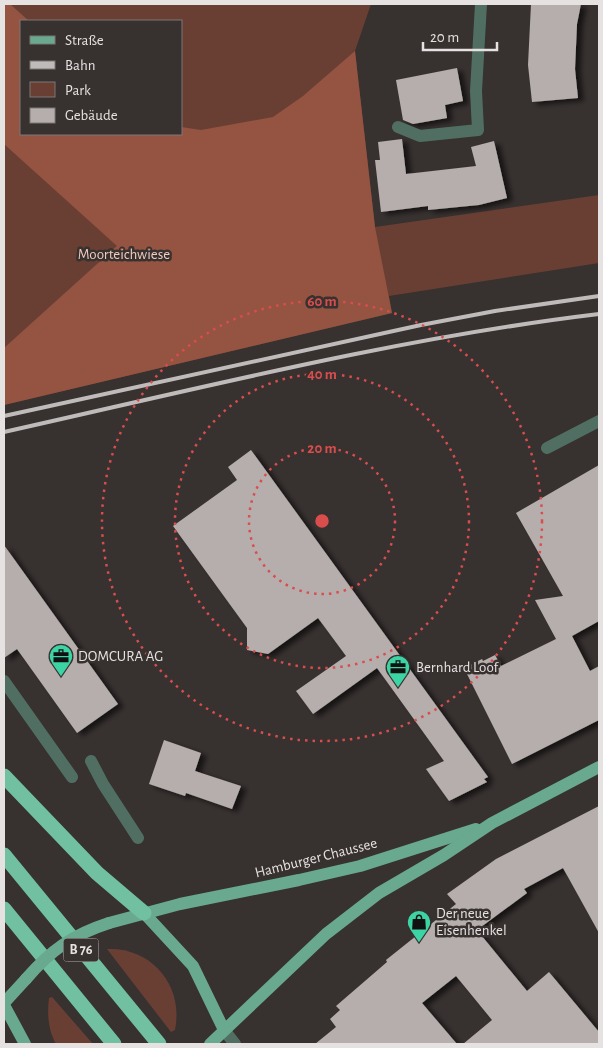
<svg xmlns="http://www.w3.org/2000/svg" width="603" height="1048" font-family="'Alegreya Sans',sans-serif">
	<defs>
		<filter id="shadow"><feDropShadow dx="5.5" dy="3" stdDeviation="2.5" flood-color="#0009"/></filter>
	</defs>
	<rect width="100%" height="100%" fill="#373130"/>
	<g fill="#6a3f33" fill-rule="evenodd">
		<path d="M4,4H371L355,51L375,227L599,195V263L389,296L392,313L4,405ZM21,21H181V134H21Z"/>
		<path d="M107,949C152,947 184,986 175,1030L171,1032Z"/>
		<path d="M52,997L93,1044H56C48,1030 47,1014 49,998Z"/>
	</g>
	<polygon fill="#945441" points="4,4 10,4 29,21 21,21 21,134 181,134 181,127 201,130 273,117 303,96 355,51 375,227 392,313 4,405 4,348 117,246 4,144"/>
	<g fill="#b6aeac" filter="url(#shadow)">
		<polygon points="531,4 581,4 577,24 575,69 578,98 532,102 528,65"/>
		<polygon points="457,68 463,101 445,105 447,118 413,124 403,120 396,80"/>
		<polygon points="402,139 406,174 476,166 471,147 494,141 507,198 479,205 428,210 428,206 381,212 375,160 380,160 378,142"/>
		<polygon points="251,450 488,777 484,779 487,782 449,801 426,769 444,761 377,668 313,714 296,691 346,656 318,618 268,654 247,650 247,628 173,526 237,480 228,467"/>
		<polygon points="599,465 599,621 572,636 590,671 599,666 599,720 512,764 464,668 482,659 483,661 495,655 501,666 556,639 535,600 563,596 516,513"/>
		<polygon points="4,545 118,704 77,733 17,649 4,658"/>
		<polygon points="164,740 201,753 195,771 241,786 232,809 186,793 185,796 149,784"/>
		<polygon points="599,806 599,933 563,868 524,889 527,893 477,930 527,991 549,972 599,1032 599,1044 463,1044 492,1020 456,976 422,1003 457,1044 315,1044 336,1027 330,1019 340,1010 336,1006 387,962 386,960 456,904 447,894 496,859"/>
	</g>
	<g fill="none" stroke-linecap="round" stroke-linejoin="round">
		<g stroke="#506f62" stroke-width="12">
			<polyline points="398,127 420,136 478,130 476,91 481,4"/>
			<polyline points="547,448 599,421"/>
			<polyline points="4,681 72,777"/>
			<polyline points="91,761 103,784 138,838"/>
			<polyline points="224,1030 235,1044"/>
		</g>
		<g stroke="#69a98f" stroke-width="12">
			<polyline points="144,913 193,966 224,1030"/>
			<polyline points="109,923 180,904 299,880 360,866 476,829"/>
			<polyline points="4,1003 26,979"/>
			<polyline points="4,1005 25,1044"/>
			<polyline points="210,1044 326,934 379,893 444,855 492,823 599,767"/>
		</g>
		<g stroke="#71c0a1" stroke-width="15">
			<polyline points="4,776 97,873 144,913"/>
			<polyline points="4,855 159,1044"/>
			<polyline points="4,909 114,1044"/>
		</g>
		<g stroke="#bfbbba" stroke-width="4">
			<polyline points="4,416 421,325 495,311 599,296"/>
			<path d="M4,432C201,388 398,338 599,314"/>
		</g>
		<path stroke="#69a98f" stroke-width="12" d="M26,979C51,950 72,935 109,923"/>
	</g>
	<g fill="none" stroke="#d94d4d" stroke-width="2.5" stroke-dasharray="2.5 5">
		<circle cx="322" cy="521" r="73"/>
		<circle cx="322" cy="521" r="147"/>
		<circle cx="322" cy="521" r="220"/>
	</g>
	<defs>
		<g id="office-pin" transform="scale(1.25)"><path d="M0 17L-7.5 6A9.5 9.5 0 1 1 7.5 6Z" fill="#3cd4a4" stroke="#373130"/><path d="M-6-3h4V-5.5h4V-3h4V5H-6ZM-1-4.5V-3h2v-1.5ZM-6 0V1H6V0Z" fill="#111"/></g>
		<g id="shop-pin" transform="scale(1.25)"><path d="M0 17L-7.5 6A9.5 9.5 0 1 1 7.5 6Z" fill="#3cd4a4" stroke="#373130"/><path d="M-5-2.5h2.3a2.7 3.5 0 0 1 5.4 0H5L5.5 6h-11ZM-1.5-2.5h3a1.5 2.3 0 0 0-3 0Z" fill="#111"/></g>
	</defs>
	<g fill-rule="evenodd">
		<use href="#office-pin" x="61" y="656"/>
		<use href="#office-pin" x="398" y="667"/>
		<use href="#shop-pin" x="419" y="922"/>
	</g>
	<g text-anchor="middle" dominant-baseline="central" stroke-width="5" stroke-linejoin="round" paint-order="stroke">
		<rect fill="#373130" stroke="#b2adac" stroke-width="1" x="63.5" y="938.5" width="35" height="23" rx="4"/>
		<g font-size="14" font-weight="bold" fill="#e6e2e1">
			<text x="81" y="950">B 76</text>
		</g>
		<g font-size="15" fill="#f3cbbf" stroke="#373130">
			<text x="124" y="254">Moorteichwiese</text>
		</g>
		<g font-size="15" fill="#e6e2e1" stroke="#373130" text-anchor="start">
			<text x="78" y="656">DOMCURA AG</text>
			<text x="416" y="667">Bernhard Loof</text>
			<text x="436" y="913">Der neue<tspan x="436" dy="17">Eisenhenkel</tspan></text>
		</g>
		<g font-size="15" fill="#e6e2e1" stroke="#373130">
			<text transform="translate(316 858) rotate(-14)">Hamburger Chaussee</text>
		</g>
	</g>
	<circle cx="322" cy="521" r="8" fill="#d94d4d" stroke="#373130" stroke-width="2.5"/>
	<g font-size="15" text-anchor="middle" font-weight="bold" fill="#d94d4d" stroke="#373130" stroke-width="5" stroke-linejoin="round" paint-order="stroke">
		<text x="322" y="306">60 m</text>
		<text x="322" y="379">40 m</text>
		<text x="322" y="453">20 m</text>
	</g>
	<rect width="603" height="1048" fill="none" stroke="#e6e2e1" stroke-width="10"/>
	<rect x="20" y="20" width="162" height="115" fill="#373130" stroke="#7d7877"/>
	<rect x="30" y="36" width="25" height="8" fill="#69a98f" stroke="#7d7877"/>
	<text x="65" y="45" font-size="15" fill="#e6e2e1">Straße</text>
	<rect x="30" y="61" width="25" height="8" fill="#bfbbba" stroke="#7d7877"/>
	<text x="65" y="70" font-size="15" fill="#e6e2e1">Bahn</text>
	<rect x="30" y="82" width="25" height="15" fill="#6a3f33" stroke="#7d7877"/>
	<text x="65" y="95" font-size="15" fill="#e6e2e1">Park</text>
	<rect x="30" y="108" width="25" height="15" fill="#b6aeac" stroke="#7d7877"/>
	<text x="65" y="120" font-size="15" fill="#e6e2e1">Gebäude</text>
	<path d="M423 42v8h74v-8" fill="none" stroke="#e6e2e1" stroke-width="2.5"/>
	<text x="430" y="42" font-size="15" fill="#e6e2e1" stroke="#373130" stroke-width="4" paint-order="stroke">20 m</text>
</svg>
